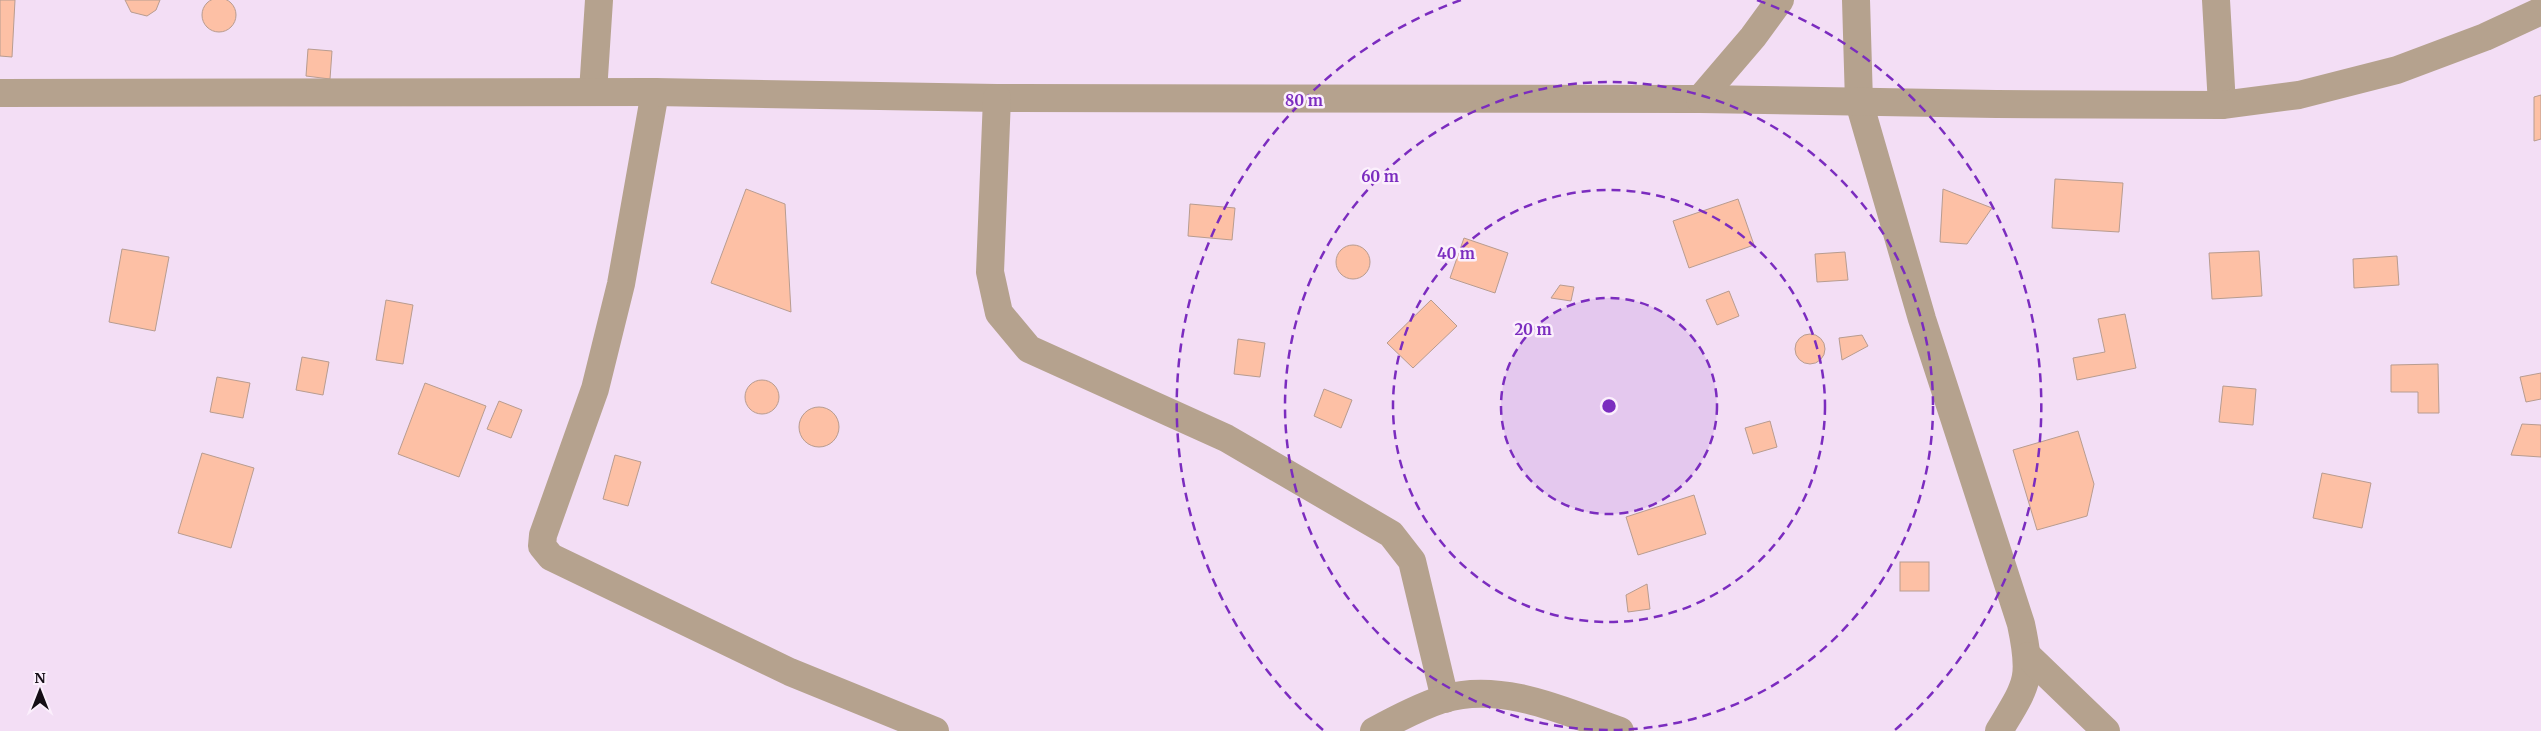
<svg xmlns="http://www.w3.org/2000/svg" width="2541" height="731" font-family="Merriweather,serif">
	<rect width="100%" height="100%" fill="#f3def5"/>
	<g fill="#fdc0a5" stroke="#b89c90">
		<circle cx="219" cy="15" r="17"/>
		<polygon points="0,0 15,0 12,57 0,56"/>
		<polygon points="125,0 160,0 156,10 147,16 131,12"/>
		<polygon points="308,49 332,51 330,79 306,76"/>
		<polygon points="2541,95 2541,139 2534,141 2534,97"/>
		<polygon points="2055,179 2123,183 2119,232 2052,228"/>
		<polygon points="746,189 785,204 791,312 711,283"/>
		<polygon points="1943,189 1992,208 1967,244 1940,242"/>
		<polygon points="1738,199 1754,245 1689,268 1673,221"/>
		<polygon points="1190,204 1235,208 1232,240 1188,236"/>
		<polygon points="1464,238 1508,253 1495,293 1450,278"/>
		<circle cx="1353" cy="262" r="17"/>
		<polygon points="122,249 169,257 155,331 109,322"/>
		<polygon points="2259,251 2262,296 2212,299 2209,253"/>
		<polygon points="1845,252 1848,280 1817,282 1815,254"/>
		<polygon points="2397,256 2399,285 2354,288 2353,259"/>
		<polygon points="1560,285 1574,287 1571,301 1551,298"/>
		<polygon points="1729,291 1739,316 1717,325 1706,300"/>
		<polygon points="386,300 413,305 403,364 376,360"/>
		<polygon points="1431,300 1457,326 1413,368 1387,343"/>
		<polygon points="2125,314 2136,368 2077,380 2073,358 2105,352 2098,319"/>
		<circle cx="1810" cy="349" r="15"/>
		<polygon points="1862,335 1868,346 1842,360 1839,338"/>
		<polygon points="1238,339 1265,343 1260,377 1234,374"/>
		<polygon points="302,357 329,362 323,395 296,390"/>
		<polygon points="2438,364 2439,413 2418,413 2418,392 2391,392 2391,365"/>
		<polygon points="2541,373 2541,399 2526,402 2520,377"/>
		<polygon points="217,377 250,383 243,418 210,412"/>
		<circle cx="762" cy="397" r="17"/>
		<polygon points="425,383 486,406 459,477 398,454"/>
		<polygon points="2223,386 2256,389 2253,425 2219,422"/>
		<polygon points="1324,389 1352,400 1341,428 1314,416"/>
		<polygon points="499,401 522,410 511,438 487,429"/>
		<circle cx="819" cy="427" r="20"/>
		<polygon points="1770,421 1777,447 1753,454 1745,428"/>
		<polygon points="2522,424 2541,425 2541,457 2511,455"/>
		<polygon points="2078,431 2094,484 2087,516 2037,530 2013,450"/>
		<polygon points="202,453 254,468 231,548 178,533"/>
		<polygon points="615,455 641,462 628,506 603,499"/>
		<polygon points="2322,473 2371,483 2362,528 2313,518"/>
		<polygon points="1694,495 1706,534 1638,555 1626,517"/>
		<rect x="1900" y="562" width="29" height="29"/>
		<polygon points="1647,584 1650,609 1628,612 1626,595"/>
	</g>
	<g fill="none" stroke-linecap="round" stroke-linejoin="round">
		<g stroke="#b5a28e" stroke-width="28">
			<path d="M1856,0L1859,102L1922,319L2021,624C2033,680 2027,684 1999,731"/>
			<polyline points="2216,0 2222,105"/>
			<polyline points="593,92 599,0"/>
			<polyline points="655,92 621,284 595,389 543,535 542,546 551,557 790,672 935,731"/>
			<polyline points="0,93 655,92 997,98 1700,99 1996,104 2222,105 2299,95 2397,70 2485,37 2541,11"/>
			<polyline points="997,98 990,272 999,313 1029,349 1226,438 1391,534 1412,561 1445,699"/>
			<polyline points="1700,99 1753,37 1780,0"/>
			<polyline points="2028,656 2106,731"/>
			<path d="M1374,731C1396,719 1419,707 1443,699C1502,681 1566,712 1620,731"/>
		</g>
	</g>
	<circle cx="1609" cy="406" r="108" fill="#7b2cbf" fill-opacity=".12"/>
	<g fill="none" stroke="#7b2cbf" stroke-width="2.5" stroke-dasharray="9 6">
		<circle cx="1609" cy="406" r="108"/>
		<circle cx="1609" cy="406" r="216"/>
		<circle cx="1609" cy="406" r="324"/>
		<path d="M1323 730A432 432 0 0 1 1461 0M1757 0A432 432 0 0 1 1895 730"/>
	</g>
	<circle cx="1609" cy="406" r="8" fill="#7b2cbf" stroke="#fbeffc" stroke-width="2.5"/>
	<g font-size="15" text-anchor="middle" font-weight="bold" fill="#7b2cbf" stroke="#fbeffc" stroke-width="5" stroke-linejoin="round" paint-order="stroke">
		<text x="1304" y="106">80 m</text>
		<text x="1380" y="182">60 m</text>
		<text x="1456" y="259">40 m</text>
		<text x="1533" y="335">20 m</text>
	</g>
	<g transform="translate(40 691)" stroke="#fbeffc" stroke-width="4" paint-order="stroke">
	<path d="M0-4L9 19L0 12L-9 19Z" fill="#150e16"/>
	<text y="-8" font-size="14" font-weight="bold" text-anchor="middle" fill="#150e16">N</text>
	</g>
</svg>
